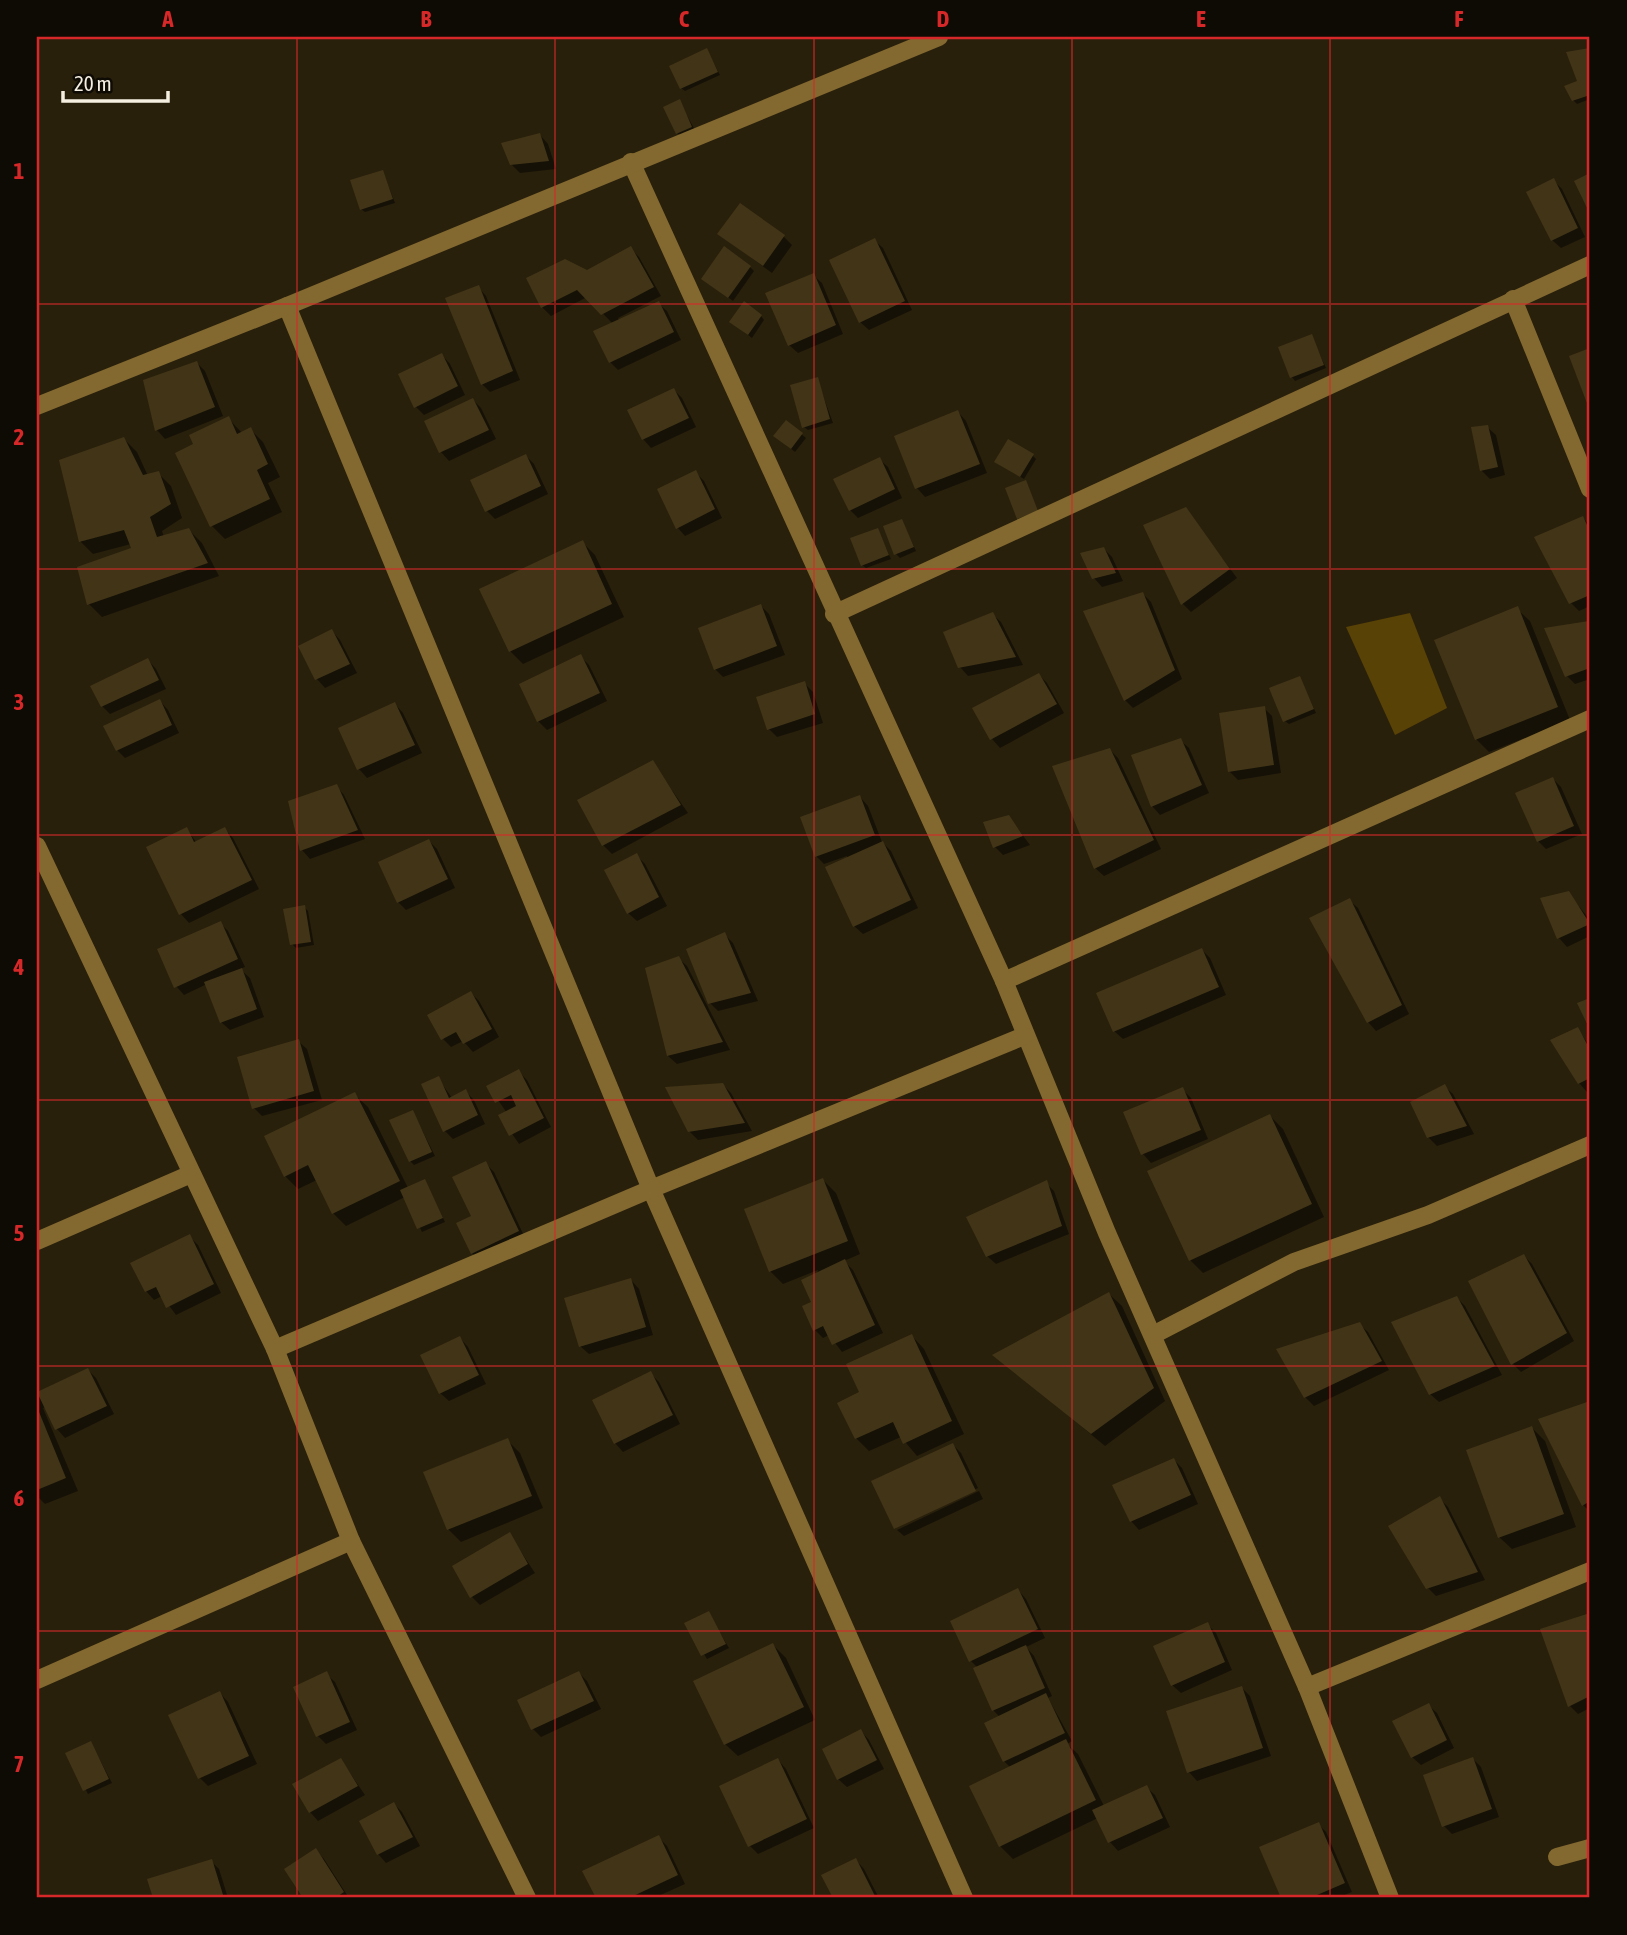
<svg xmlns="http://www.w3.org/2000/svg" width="1627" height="1935" font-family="'Asap Condensed',sans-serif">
	<rect width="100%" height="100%" fill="#29200c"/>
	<polygon fill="#594205" points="1410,613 1447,708 1395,735 1346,627"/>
	<g fill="#0007">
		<polygon points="707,50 720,75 685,91 681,88"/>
		<polygon points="1590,50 1590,99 1577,104 1573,100 1579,82 1568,53"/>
		<polygon points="679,101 695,130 681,136 677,133"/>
		<polygon points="540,135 548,144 556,169 520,173 511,164"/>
		<polygon points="383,172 395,203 365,212 361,209"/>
		<polygon points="1554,181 1562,189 1585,237 1561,248 1552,240"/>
		<polygon points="719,234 784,237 792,245 772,273"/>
		<polygon points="874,240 883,248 912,310 869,330 860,322"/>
		<polygon points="631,249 639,257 661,296 618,318 620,321 658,303 667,311 681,340 618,370 610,362 613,324 587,297 551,316 542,307 587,272"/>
		<polygon points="750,267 754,271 733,301 707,282"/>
		<polygon points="813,275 822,283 843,334 798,353 789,345"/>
		<polygon points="478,287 486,296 520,380 490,392 482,384"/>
		<polygon points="761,316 764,320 752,338 735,325"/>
		<polygon points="1311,336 1326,368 1295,381 1292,377"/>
		<polygon points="442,355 450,364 465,395 424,415 416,407"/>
		<polygon points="197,363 205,371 223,416 165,439 157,430 145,382"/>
		<polygon points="817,379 833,423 808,430 804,427"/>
		<polygon points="674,390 682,398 696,427 651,448 643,439"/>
		<polygon points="473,400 481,408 496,439 449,461 441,452 426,422"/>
		<polygon points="958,412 966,421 987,473 925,497 917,488 896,437"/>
		<polygon points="229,419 242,433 250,429 263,442 280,477 268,483 282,512 225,539 212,526 177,454 195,445"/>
		<polygon points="786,422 806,438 795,452 779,439"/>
		<polygon points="1487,427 1496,435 1505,475 1490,479 1481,470"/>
		<polygon points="124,439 137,452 148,476 158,473 171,486 182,518 162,531 164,537 189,530 202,543 219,576 102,617 89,604 79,568 133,549 131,544 93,554 80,541"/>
		<polygon points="1032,455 1036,459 1024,479 1000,465"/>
		<polygon points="526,456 534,464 548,494 495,519 487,511"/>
		<polygon points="879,459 888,467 902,498 858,518 850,510"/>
		<polygon points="695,472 704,481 722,518 685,536 677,527"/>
		<polygon points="1186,510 1237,578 1191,612 1183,604 1145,526"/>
		<polygon points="1583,518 1590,525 1590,606 1579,611 1571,603"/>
		<polygon points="902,521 916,551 900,558 896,554"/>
		<polygon points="878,530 891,559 866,568 862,565"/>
		<polygon points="582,542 595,555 624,617 523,664 510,651"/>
		<polygon points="1104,549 1112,557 1123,581 1102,587 1094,578"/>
		<polygon points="1143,594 1151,602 1182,679 1133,708 1125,700"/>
		<polygon points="761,606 769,614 785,655 723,677 715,669"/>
		<polygon points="1517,609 1530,621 1570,720 1489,752 1476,739"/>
		<polygon points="992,614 1001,622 1023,665 968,676 960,667"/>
		<polygon points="1588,623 1590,679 1575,684 1567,676"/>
		<polygon points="332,631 340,640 357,673 325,688 317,679 301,647"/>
		<polygon points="581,657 589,665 607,701 547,730 538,721 521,685"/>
		<polygon points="148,660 156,669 166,689 110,714 102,706"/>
		<polygon points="1039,675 1047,683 1064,713 1000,748 992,739 975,709"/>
		<polygon points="1300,678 1316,713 1289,724 1285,721"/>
		<polygon points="804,683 813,692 823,723 777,737 769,729"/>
		<polygon points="160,701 168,710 179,733 125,758 117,750"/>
		<polygon points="395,704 403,713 422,753 367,778 359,769 340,729"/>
		<polygon points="1264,708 1272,716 1281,773 1238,780 1230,772"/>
		<polygon points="1180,740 1189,748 1209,793 1160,815 1152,806"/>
		<polygon points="1110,750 1118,758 1161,849 1104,876 1095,868"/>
		<polygon points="652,762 688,813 612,854 603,845 579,800"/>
		<polygon points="1553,779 1561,787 1582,834 1546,849 1538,841"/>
		<polygon points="336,786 344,795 365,839 310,859 302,850"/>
		<polygon points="860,797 868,806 882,842 891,851 918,908 863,934 854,926 847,856 824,864 816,856"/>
		<polygon points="1009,817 1030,845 1003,855 995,847"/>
		<polygon points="225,829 233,838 259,889 189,923 181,914 148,848 187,830 197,843"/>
		<polygon points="429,841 437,849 455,888 406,910 398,902"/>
		<polygon points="636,855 645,864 667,906 637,921 628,913"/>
		<polygon points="1568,893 1590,920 1590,936 1567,947 1559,938 1542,899"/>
		<polygon points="1349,900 1358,908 1409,1014 1376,1031 1368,1022"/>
		<polygon points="304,907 308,911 314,945 296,948 292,944"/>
		<polygon points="220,923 228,931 245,967 240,969 250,978 264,1017 230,1030 221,1022 207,984 184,995 176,986"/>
		<polygon points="724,934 733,943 758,1001 718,1011 710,1003"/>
		<polygon points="1202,950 1210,958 1226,995 1123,1039 1114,1031"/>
		<polygon points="678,958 687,966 730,1050 677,1064 668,1056"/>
		<polygon points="471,993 479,1001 499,1037 473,1052 463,1041 451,1047 443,1039"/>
		<polygon points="1577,1029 1590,1046 1590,1090 1587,1092 1579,1083"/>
		<polygon points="298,1041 307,1049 322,1100 262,1116 254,1108"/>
		<polygon points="518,1071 527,1080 551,1127 519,1144 500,1116 507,1113 489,1087"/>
		<polygon points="438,1078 452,1098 466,1092 474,1100 485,1124 453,1139 444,1130"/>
		<polygon points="722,1084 731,1093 752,1131 698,1140 689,1131"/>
		<polygon points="1444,1086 1453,1094 1474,1134 1437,1146 1428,1137"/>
		<polygon points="1183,1090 1191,1098 1208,1139 1151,1163 1143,1154 1126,1113"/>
		<polygon points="355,1095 368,1107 408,1188 425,1181 445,1222 422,1232 405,1197 346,1226 333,1213 317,1180 298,1189 285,1176"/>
		<polygon points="413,1112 435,1156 414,1165 410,1161"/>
		<polygon points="1270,1116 1283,1129 1324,1217 1203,1273 1190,1260"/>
		<polygon points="485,1163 494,1172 526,1240 480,1261 472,1253 473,1217"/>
		<polygon points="823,1180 836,1193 860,1254 844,1261 853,1270 883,1333 842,1352 829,1335 823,1338 815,1330 813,1302 818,1270 783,1284 770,1271"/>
		<polygon points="1046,1183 1054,1191 1069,1234 996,1264 987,1256"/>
		<polygon points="189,1236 198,1245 221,1293 176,1315 162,1296 154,1300 146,1291"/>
		<polygon points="1524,1256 1532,1264 1574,1341 1521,1372 1513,1364"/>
		<polygon points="631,1280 639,1289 653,1335 589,1354 580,1346"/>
		<polygon points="1109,1294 1122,1306 1165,1401 1105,1446 995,1355"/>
		<polygon points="1457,1298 1465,1306 1502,1375 1439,1402 1430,1394"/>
		<polygon points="1359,1324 1368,1332 1389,1370 1314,1406 1305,1397"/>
		<polygon points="912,1336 924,1349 964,1434 917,1456 901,1437 869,1451 856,1438 862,1393"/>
		<polygon points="460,1338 468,1347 486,1384 449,1401 440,1393"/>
		<polygon points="88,1370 96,1378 114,1414 65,1438 57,1429 46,1407 43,1408 78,1491 45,1504 37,1496 37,1393"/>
		<polygon points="650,1373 659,1382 680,1424 623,1452 615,1443"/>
		<polygon points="1590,1403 1590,1512 1583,1505 1540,1420"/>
		<polygon points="1532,1428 1545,1441 1576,1527 1512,1549 1499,1537"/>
		<polygon points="507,1440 520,1453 543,1508 461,1542 448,1529"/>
		<polygon points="953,1445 961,1453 978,1488 896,1526 896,1529 874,1482"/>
		<polygon points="1174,1460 1182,1468 1198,1504 1139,1530 1131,1521"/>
		<polygon points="979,1491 983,1499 904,1536 897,1530"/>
		<polygon points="1439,1498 1448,1507 1485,1580 1436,1596 1428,1588"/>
		<polygon points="510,1535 535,1573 480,1605 472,1597"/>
		<polygon points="1018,1590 1026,1599 1045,1638 1026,1647 1034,1656 1052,1696 1048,1698 1072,1741 1067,1744 1078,1754 1104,1806 1146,1787 1155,1795 1170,1827 1118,1851 1110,1842 1098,1818 1013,1859 1000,1846 1011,1768 1004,1761 1000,1717 993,1710 978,1668 971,1661 952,1622"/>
		<polygon points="708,1613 729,1648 707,1659 686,1624"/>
		<polygon points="1590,1615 1590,1708 1578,1714 1570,1706 1543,1630"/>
		<polygon points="1207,1624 1216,1633 1232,1670 1181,1693 1172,1685"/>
		<polygon points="773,1645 786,1658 815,1720 738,1756 725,1744"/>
		<polygon points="579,1673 587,1681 601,1709 541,1737 533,1729"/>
		<polygon points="326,1674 335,1682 357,1730 326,1744 318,1736"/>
		<polygon points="1242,1688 1250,1696 1271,1756 1197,1781 1189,1772"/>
		<polygon points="220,1693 228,1702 257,1764 208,1786 200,1778"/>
		<polygon points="1428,1705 1437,1713 1454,1748 1421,1765 1412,1757"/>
		<polygon points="861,1731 869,1740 884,1769 847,1787 838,1779"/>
		<polygon points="91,1743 112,1783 88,1794 67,1754"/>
		<polygon points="1473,1759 1481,1767 1499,1817 1452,1834 1444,1826"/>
		<polygon points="341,1760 365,1795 318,1821 310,1812"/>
		<polygon points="778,1760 786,1769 814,1828 758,1854 750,1846"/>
		<polygon points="394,1804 402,1812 420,1846 386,1863 378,1854"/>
		<polygon points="1318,1824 1326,1832 1352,1892 1337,1898 1283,1898 1261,1848"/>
		<polygon points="658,1837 667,1846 685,1884 654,1898 597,1898 585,1872"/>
		<polygon points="316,1850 324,1859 349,1898 305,1898 286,1869"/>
		<polygon points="856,1860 864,1869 879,1898 834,1898 824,1876"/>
		<polygon points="211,1861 219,1869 228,1898 155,1898 149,1880"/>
	</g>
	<g fill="#423517">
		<polygon points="707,48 718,72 680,89 669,66"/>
		<polygon points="1590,48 1590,95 1572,101 1564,86 1577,81 1566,52"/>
		<polygon points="680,99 692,127 676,134 663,107"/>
		<polygon points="540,133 549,161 510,165 501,143"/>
		<polygon points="383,170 393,199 360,210 350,180"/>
		<polygon points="1590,173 1590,214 1574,181"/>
		<polygon points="1554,178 1578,228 1551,241 1526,192"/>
		<polygon points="740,203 785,235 763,266 717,234"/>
		<polygon points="875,238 905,301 859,323 829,260"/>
		<polygon points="631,246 654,287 601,315 577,290 541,308 526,278 565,259 587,270"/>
		<polygon points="724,246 751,266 728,298 701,279"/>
		<polygon points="814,273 836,325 788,346 765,293"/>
		<polygon points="479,285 513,371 481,385 445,298"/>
		<polygon points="659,301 674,332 609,363 593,331"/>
		<polygon points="744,301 762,315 748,335 729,322"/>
		<polygon points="1312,334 1324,365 1290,378 1278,347"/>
		<polygon points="1590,348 1590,411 1569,356"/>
		<polygon points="442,353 458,386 414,408 398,374"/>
		<polygon points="197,361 215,407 155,431 143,380"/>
		<polygon points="818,377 830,419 802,428 790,385"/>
		<polygon points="674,388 689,418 642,440 627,410"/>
		<polygon points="473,398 489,430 439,453 424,421"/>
		<polygon points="958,410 980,464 915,489 894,436"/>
		<polygon points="229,416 237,434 251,427 268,464 257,470 270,499 210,527 175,453 193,444 189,435"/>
		<polygon points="786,420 803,433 791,449 773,436"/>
		<polygon points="1488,425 1498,467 1480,471 1471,427"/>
		<polygon points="124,437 143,475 159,471 171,504 150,517 157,537 189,528 208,563 87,605 77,567 131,548 124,530 79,542 59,460"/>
		<polygon points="1008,439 1034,454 1020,477 994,462"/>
		<polygon points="526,454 541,486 485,512 470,480"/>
		<polygon points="880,457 895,489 849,511 833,479"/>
		<polygon points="696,470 715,509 676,529 657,489"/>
		<polygon points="1026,480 1038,511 1017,519 1005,488"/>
		<polygon points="1186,507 1230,569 1181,605 1143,525"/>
		<polygon points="1583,516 1590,532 1590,595 1569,604 1534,537"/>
		<polygon points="902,519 914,547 894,555 883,526"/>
		<polygon points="878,528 889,555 861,566 850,538"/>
		<polygon points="583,540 612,604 509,652 479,589"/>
		<polygon points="1104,547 1116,573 1092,579 1080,553"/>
		<polygon points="1143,592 1175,670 1124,701 1083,611"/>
		<polygon points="761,604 777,646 714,670 698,628"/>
		<polygon points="1518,606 1558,707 1475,740 1434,640"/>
		<polygon points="993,612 1016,657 958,668 943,632"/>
		<polygon points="1589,621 1590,668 1565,677 1544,628"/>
		<polygon points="332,629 350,664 315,680 298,646"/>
		<polygon points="581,654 600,693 537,722 519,684"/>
		<polygon points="148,658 159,680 101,707 90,686"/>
		<polygon points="1039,673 1057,704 990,740 972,708"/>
		<polygon points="1300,676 1314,709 1283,722 1269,688"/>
		<polygon points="805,681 815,714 767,730 756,697"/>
		<polygon points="160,699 172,725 116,751 103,726"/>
		<polygon points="395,702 415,745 357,770 338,728"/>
		<polygon points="1265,706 1274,765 1228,772 1219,713"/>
		<polygon points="1181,738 1202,785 1151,807 1131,755"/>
		<polygon points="1110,748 1154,840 1094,869 1052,766"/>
		<polygon points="653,760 681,805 602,846 577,800"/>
		<polygon points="1553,777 1574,826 1537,842 1515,793"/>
		<polygon points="337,784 358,830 300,851 288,801"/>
		<polygon points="860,795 875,835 815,857 800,817"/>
		<polygon points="1009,815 1023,836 993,848 983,822"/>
		<polygon points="187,827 194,842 225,827 252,880 179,915 146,847"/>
		<polygon points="429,839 448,879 397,903 378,862"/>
		<polygon points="883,841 911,900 853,927 825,867"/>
		<polygon points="637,853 659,897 627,914 604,870"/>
		<polygon points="1569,891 1590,924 1557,939 1540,898"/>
		<polygon points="1350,898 1402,1005 1367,1023 1309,918"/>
		<polygon points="305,905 311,942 290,945 283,909"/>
		<polygon points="221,921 238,959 174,988 157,949"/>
		<polygon points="725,932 751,993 708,1004 686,949"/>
		<polygon points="1202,948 1219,987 1113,1032 1096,993"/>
		<polygon points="679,956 723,1042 667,1056 645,968"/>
		<polygon points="242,968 257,1009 220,1023 204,982"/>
		<polygon points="471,991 492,1029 463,1044 456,1032 441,1040 427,1015"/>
		<polygon points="1590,998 1590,1030 1577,1003"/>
		<polygon points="1578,1027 1590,1050 1590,1078 1578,1084 1550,1040"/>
		<polygon points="299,1039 314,1091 252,1109 237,1057"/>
		<polygon points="519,1069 544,1118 509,1136 498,1115 516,1106 511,1095 495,1103 486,1086"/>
		<polygon points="439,1076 449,1098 466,1089 478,1115 443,1132 421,1084"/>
		<polygon points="723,1083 745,1123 688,1132 665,1087"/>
		<polygon points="1445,1084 1467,1126 1427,1138 1410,1102"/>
		<polygon points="1183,1087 1201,1130 1141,1155 1123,1112"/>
		<polygon points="355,1092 400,1181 332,1214 308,1165 284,1177 264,1136"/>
		<polygon points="413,1110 432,1152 409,1162 389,1120"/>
		<polygon points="1270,1114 1312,1204 1189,1261 1147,1171"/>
		<polygon points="486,1161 519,1231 471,1254 456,1223 471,1216 452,1177"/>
		<polygon points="823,1178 848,1241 769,1272 744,1209"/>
		<polygon points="425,1179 443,1218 417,1229 400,1190"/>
		<polygon points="1047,1180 1062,1226 986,1257 966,1217"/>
		<polygon points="190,1234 214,1284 166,1308 156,1287 145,1292 130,1263"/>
		<polygon points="1524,1254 1567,1333 1511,1365 1468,1281"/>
		<polygon points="845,1259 875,1325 832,1345 823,1326 813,1331 802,1306 811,1302 801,1280"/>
		<polygon points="631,1278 646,1327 579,1347 564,1298"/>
		<polygon points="1109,1292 1154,1388 1091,1434 992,1355"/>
		<polygon points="1457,1296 1495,1366 1429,1395 1391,1322"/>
		<polygon points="1360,1322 1382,1361 1304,1398 1276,1349"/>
		<polygon points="912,1334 952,1421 903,1444 893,1422 855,1439 837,1403 859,1392 846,1364"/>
		<polygon points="460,1336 479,1375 439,1394 420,1355"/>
		<polygon points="88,1368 107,1406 55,1430 37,1392"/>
		<polygon points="651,1371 673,1415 614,1444 592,1400"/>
		<polygon points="1590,1401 1590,1501 1582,1506 1538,1419"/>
		<polygon points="37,1407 66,1478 37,1490"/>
		<polygon points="1532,1426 1564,1514 1498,1538 1466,1450"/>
		<polygon points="508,1438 532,1496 447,1530 423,1472"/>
		<polygon points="953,1443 976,1491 894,1529 871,1481"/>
		<polygon points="1174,1458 1191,1495 1130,1522 1112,1485"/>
		<polygon points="1440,1496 1478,1572 1426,1589 1388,1526"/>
		<polygon points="510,1532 528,1564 470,1598 452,1566"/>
		<polygon points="1018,1588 1038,1629 969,1662 950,1621"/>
		<polygon points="709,1611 726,1644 701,1656 684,1623"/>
		<polygon points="1590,1613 1590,1696 1568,1707 1540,1629"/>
		<polygon points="1208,1622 1225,1662 1171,1686 1153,1646"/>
		<polygon points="773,1643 804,1707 724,1745 693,1681"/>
		<polygon points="1026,1645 1045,1688 992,1711 973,1668"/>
		<polygon points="327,1671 350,1722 316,1737 293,1687"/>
		<polygon points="579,1671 594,1701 531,1730 517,1700"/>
		<polygon points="1242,1686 1263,1748 1187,1773 1166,1711"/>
		<polygon points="220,1691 249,1756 198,1779 168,1715"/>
		<polygon points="1046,1693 1065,1733 1003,1762 984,1723"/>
		<polygon points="1429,1703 1447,1740 1411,1758 1392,1721"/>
		<polygon points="861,1729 877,1760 837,1780 822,1749"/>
		<polygon points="1066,1739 1096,1800 999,1847 969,1786"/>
		<polygon points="91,1741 109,1779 83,1791 65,1753"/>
		<polygon points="1473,1757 1492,1809 1442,1827 1423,1775"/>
		<polygon points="341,1758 358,1786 309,1813 292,1784"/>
		<polygon points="778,1758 807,1819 748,1847 719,1786"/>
		<polygon points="1147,1785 1163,1818 1108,1843 1092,1810"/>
		<polygon points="394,1802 413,1837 377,1855 359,1821"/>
		<polygon points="1319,1822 1345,1883 1310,1898 1281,1898 1259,1847"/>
		<polygon points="659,1835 678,1875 629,1898 596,1898 582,1871"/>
		<polygon points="316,1848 344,1892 335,1898 303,1898 284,1869"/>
		<polygon points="856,1858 876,1898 833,1898 821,1875"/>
		<polygon points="212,1859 224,1898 153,1898 147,1879"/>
	</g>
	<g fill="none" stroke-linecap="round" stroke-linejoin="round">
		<g stroke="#836930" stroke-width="18">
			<polyline points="631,162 1004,981 1107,1233 1307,1687 1390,1898"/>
			<polyline points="1513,299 1590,489"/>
			<polyline points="287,306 651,1189 964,1898"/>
			<polyline points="37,406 287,306 939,37"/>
			<polyline points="834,614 1590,265"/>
			<polyline points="37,846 275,1349 351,1541 527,1898"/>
			<polyline points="1004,981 1590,719"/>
			<polyline points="37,1241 191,1174"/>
			<polyline points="1153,1335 1294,1262 1428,1215 1590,1145"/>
			<polyline points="275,1349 651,1189 1024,1036"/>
			<polyline points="37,1680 351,1541"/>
			<polyline points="1307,1687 1590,1571"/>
			<polyline points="1557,1857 1590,1848"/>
		</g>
	</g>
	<path fill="none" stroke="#d62828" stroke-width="2" stroke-opacity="0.55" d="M297,37V1898M555,37V1898M814,37V1898M1072,37V1898M1330,37V1898M37,304H1590M37,569H1590M37,835H1590M37,1100H1590M37,1366H1590M37,1631H1590"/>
	<rect width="1627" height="1935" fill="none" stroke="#0e0a04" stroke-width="77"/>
	<path d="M63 91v10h105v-10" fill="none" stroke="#f5efe2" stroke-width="3.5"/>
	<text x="74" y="91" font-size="21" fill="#f5efe2" stroke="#0e0a04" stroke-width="5" paint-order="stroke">20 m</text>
	<rect x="38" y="38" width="1550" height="1858" fill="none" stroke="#d62828" stroke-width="2.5"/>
	<g font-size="23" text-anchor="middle" font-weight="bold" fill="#d62828">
		<text x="168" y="27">A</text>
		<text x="426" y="27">B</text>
		<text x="684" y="27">C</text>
		<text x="943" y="27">D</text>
		<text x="1201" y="27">E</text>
		<text x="1459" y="27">F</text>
		<text x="19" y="179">1</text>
		<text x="19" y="445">2</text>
		<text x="19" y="710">3</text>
		<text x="19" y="975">4</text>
		<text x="19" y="1241">5</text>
		<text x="19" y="1506">6</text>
		<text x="19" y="1772">7</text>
	</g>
</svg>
